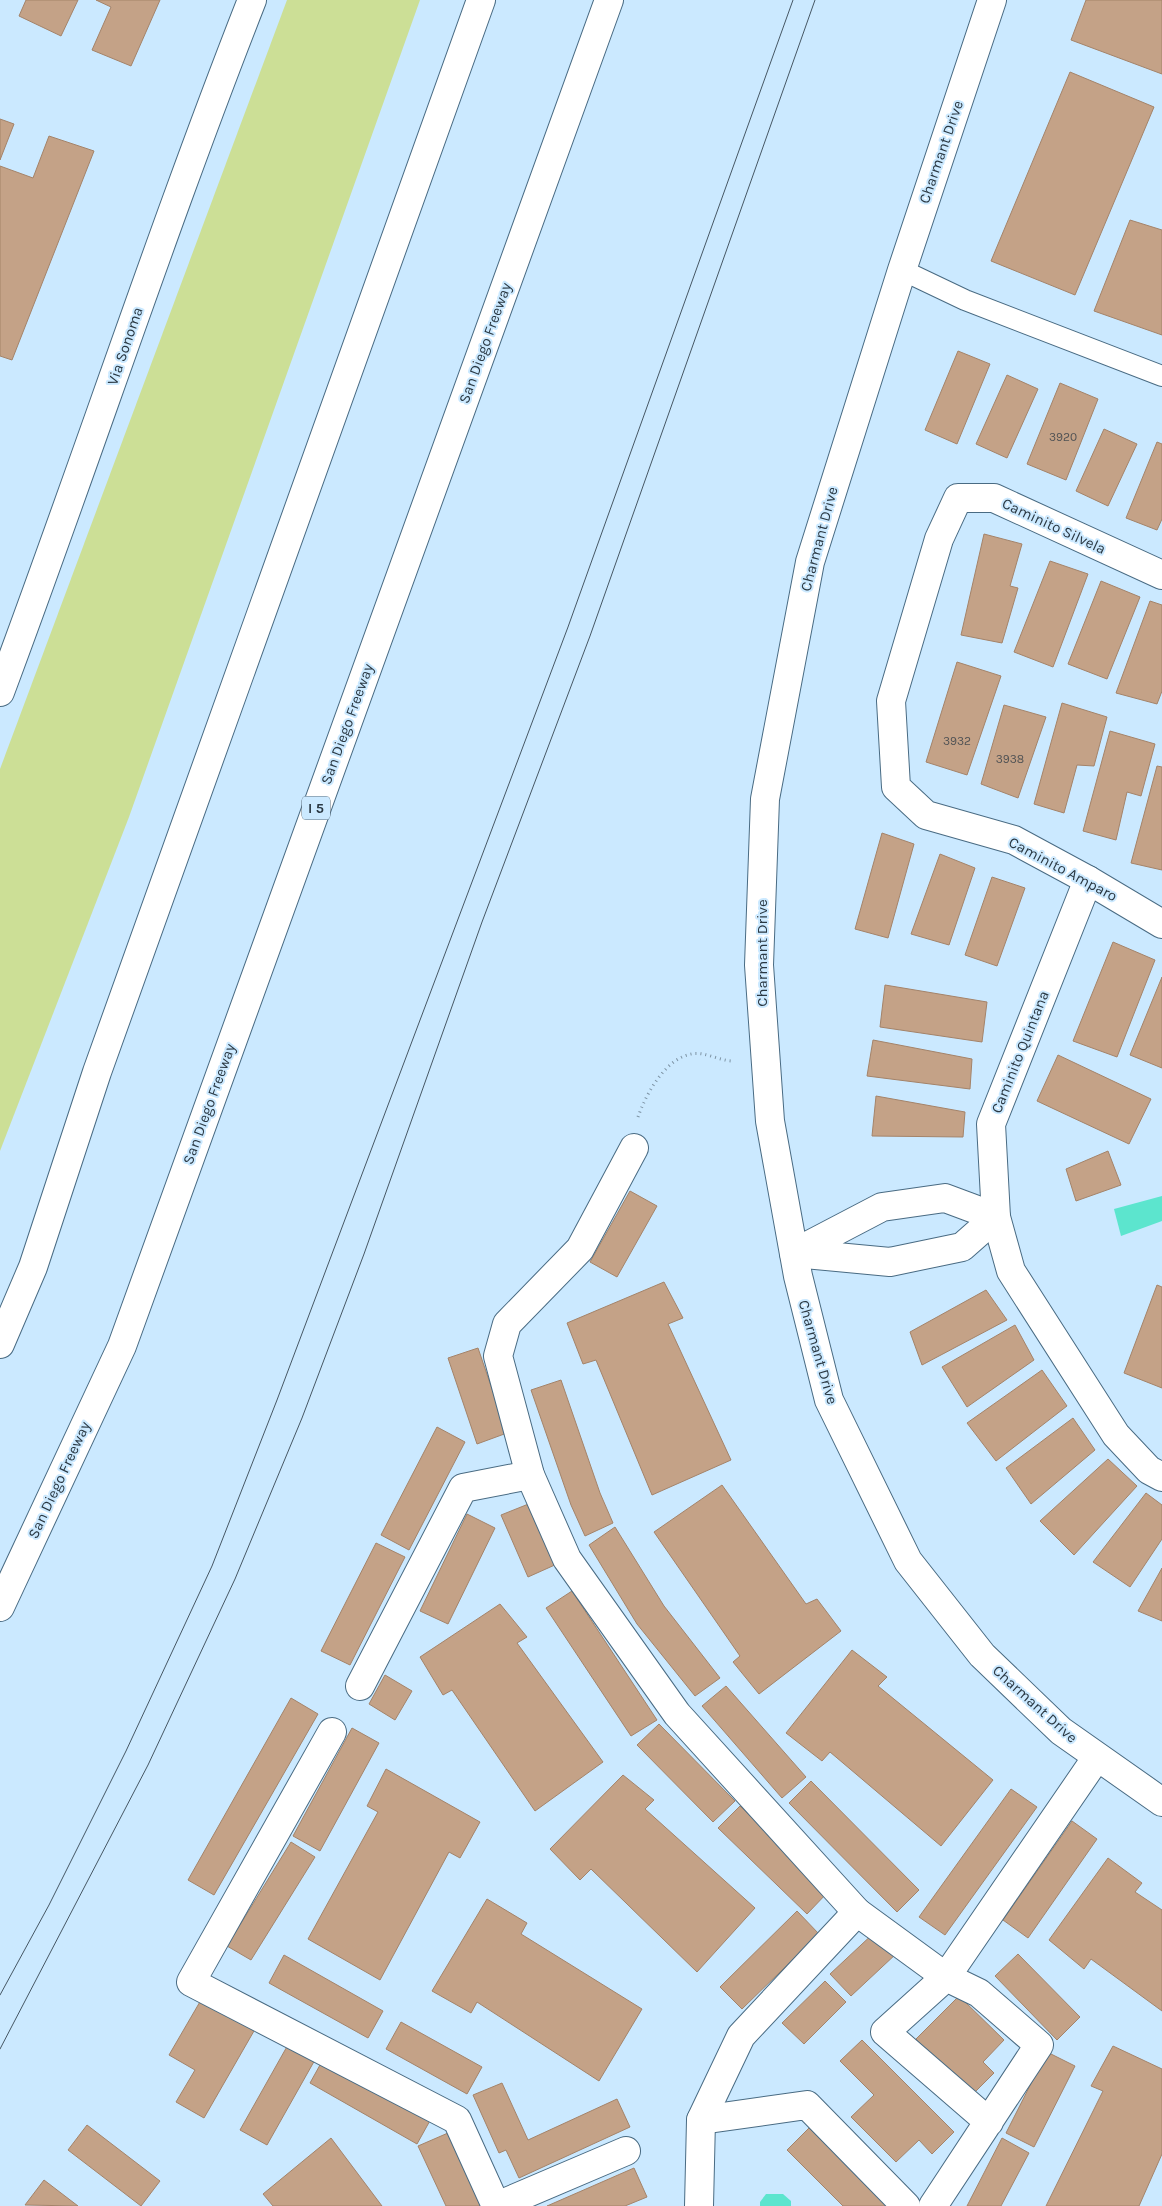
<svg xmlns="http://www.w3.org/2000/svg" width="1162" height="2206" font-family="Karla,sans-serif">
	<rect width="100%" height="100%" fill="#cbe9ff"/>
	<polygon fill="#ccdf96" points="287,0 420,0 129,817 0,1151 0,769"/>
	<g fill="#5ce5ce">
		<polygon points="1162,1196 1162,1221 1121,1236 1114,1209"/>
		<polygon points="766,2194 783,2194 791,2201 791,2206 760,2206 760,2202"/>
	</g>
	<g fill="#c4a287" stroke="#a48369">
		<polygon points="26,0 78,0 61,36 19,16"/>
		<polygon points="96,0 160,0 131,66 92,50 111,7"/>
		<polygon points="1086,0 1162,0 1162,74 1071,40"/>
		<polygon points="1070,72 1154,107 1075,295 991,261"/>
		<polygon points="0,119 14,124 0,160"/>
		<polygon points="49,136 94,151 12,360 0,356 0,166 33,178"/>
		<polygon points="1130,220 1162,230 1162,335 1094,311"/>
		<polygon points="958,351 990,364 957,444 925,430"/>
		<polygon points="1007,375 1038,389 1007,458 976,444"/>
		<polygon points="1060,383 1098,399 1066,480 1027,464"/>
		<polygon points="1104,429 1137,444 1108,506 1076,491"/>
		<polygon points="1157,442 1162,444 1162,519 1157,530 1126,518"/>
		<polygon points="984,534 1022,544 1010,586 1018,588 1002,643 961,635"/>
		<polygon points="1050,561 1088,574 1053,667 1014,652"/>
		<polygon points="1101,581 1140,597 1107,679 1068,664"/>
		<polygon points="1150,601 1162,605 1162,691 1157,704 1116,693"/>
		<polygon points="957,662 1001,676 967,775 926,762"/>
		<polygon points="1062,703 1107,717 1094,766 1077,765 1064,813 1034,804"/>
		<polygon points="1004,705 1046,717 1018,798 981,784"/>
		<polygon points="1110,731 1155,744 1141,796 1127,792 1116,840 1083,831"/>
		<polygon points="1157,766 1162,767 1162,870 1131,863"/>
		<polygon points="882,833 914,844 888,938 855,929"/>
		<polygon points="940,854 975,868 949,945 911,934"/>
		<polygon points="992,877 1025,888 997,966 965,955"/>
		<polygon points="1113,942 1155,960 1117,1057 1073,1041"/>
		<polygon points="1162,977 1162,1068 1130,1055"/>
		<polygon points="885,985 987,1002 982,1042 880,1027"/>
		<polygon points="873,1040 972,1059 970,1089 867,1076"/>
		<polygon points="1058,1055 1151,1099 1129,1144 1037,1101"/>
		<polygon points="876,1096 965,1112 963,1137 872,1136"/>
		<polygon points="1108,1151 1121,1185 1076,1201 1066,1169"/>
		<polygon points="630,1191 657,1206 617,1277 590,1262"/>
		<polygon points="664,1282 683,1318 668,1324 731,1460 652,1495 596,1360 583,1364 567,1323"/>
		<polygon points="1157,1285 1162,1287 1162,1388 1124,1373"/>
		<polygon points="986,1290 1007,1320 922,1365 910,1332"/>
		<polygon points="1015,1325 1034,1360 967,1407 942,1367"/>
		<polygon points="478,1348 507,1433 477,1444 448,1358"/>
		<polygon points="1042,1370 1067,1406 996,1461 967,1423"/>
		<polygon points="561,1380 600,1493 613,1523 585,1536 571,1505 531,1390"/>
		<polygon points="1073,1418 1095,1450 1031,1504 1006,1468"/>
		<polygon points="437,1427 465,1442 409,1550 381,1535"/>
		<polygon points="1108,1459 1137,1486 1074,1555 1040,1521"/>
		<polygon points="722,1485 806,1604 817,1599 841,1631 759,1694 733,1662 740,1656 654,1532"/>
		<polygon points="1146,1493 1162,1505 1162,1539 1130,1587 1093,1562"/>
		<polygon points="531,1503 557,1564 528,1577 501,1515"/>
		<polygon points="467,1514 495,1528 448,1624 420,1611"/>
		<polygon points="615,1527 664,1606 720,1678 695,1696 637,1624 589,1545"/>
		<polygon points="376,1543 405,1557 350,1665 321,1651"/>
		<polygon points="1162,1568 1162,1621 1138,1611"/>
		<polygon points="572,1591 657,1720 631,1736 546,1608"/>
		<polygon points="500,1604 527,1637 517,1643 603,1762 535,1811 452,1690 443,1695 420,1657"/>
		<polygon points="852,1650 887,1677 878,1686 993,1780 941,1846 830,1752 822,1761 786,1733"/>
		<polygon points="385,1675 412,1691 395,1720 369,1704"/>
		<polygon points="726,1686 806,1777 782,1798 702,1706"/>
		<polygon points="291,1698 318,1714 214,1895 188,1880"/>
		<polygon points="659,1724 735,1801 713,1822 637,1745"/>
		<polygon points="352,1728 379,1743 320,1851 293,1836"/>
		<polygon points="386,1769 480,1822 460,1858 449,1852 380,1980 308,1939 378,1812 367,1806"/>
		<polygon points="623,1775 654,1800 645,1809 755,1908 697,1972 591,1869 580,1880 550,1849"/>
		<polygon points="811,1781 919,1890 897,1912 789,1803"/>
		<polygon points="1011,1789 1037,1807 945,1935 919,1917"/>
		<polygon points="740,1806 828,1892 807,1914 718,1828"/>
		<polygon points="1072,1821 1097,1839 1028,1938 1003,1920"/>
		<polygon points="291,1842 315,1857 251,1960 227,1946"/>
		<polygon points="1108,1858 1142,1883 1135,1892 1162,1910 1162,2011 1091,1959 1084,1969 1049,1940"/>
		<polygon points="487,1899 527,1923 521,1934 642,2009 599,2081 477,2002 471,2013 432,1991"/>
		<polygon points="797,1911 819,1934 742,2009 720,1987"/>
		<polygon points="876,1931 897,1953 851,1996 830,1974"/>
		<polygon points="1018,1954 1080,2017 1057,2040 995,1976"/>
		<polygon points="284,1955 383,2011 368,2038 269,1983"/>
		<polygon points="825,1981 846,2002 804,2044 782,2023"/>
		<polygon points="959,1996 1004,2040 983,2062 994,2073 972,2095 916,2039"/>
		<polygon points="201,2000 258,2024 204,2118 176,2102 195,2070 169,2055"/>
		<polygon points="401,2022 482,2067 467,2094 386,2049"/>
		<polygon points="862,2040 954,2132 932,2154 919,2140 896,2162 851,2117 874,2095 840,2061"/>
		<polygon points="289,2043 316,2058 267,2145 240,2130"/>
		<polygon points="1113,2046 1162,2069 1162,2154 1139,2206 1046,2206 1103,2091 1091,2086"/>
		<polygon points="1047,2052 1075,2066 1034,2147 1006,2133"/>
		<polygon points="325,2056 432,2117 417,2144 310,2083"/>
		<polygon points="502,2083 528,2140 617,2099 630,2127 519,2178 506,2150 499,2153 473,2095"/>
		<polygon points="87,2125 160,2181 141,2206 68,2150"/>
		<polygon points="809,2128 887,2206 843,2206 787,2150"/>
		<polygon points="448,2133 483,2206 446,2206 418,2146"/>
		<polygon points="331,2138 382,2206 273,2206 263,2194"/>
		<polygon points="1002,2138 1029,2153 1001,2206 967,2206"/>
		<polygon points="634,2168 647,2197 625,2206 547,2206"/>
		<polygon points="44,2180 78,2206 25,2205"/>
	</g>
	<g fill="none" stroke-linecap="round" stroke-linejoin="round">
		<g stroke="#496b83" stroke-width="22">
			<polyline id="lane" points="902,270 965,300 1162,376"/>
		</g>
		<g stroke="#496b83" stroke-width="30">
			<g id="street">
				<polyline points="1162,575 994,498 958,498 939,539 891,701 896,787 926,815 1014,840 1088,880 1162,924"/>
				<polyline points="1088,880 991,1124 996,1217 1011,1271 1116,1435 1149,1470 1162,1477"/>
				<polyline points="634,1148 580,1249 507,1324 498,1356 530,1475 567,1559 677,1714 857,1912"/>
				<polygon points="945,1198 996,1217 962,1247 890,1262 794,1253 882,1207"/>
				<polyline points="360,1686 463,1488 530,1475"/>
				<polyline points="332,1732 191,1982 457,2120 496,2206"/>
				<polyline points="701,2120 807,2105 906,2206"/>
				<polyline points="497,2206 626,2151"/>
				<polyline points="699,2206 701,2120 741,2036 857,1912 946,1977 1097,1757"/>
				<polyline points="933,2206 1039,2045 979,1993 946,1977 885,2032 989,2122"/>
			</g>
		</g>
		<g stroke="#496b83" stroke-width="30">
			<g id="secondary">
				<polyline points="992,0 902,270 810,562 765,799 759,965 770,1121 798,1276 829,1400 908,1561 982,1655 1061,1731 1162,1802"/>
				<path d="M0,692C86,462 162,229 252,0"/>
			</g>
		</g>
		<g stroke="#496b83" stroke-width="30">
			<g id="highway">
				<polyline points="0,1344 33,1267 97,1072 481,0"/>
				<polyline points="0,1607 122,1346 609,0"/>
			</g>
		</g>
		<path stroke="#7d93a4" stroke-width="3" stroke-dasharray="1 4" stroke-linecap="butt" d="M638,1117C646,1094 665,1059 691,1054C704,1051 720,1061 733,1061"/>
		<use href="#lane" stroke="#fff" stroke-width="20"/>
		<use href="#street" stroke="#fff" stroke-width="28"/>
		<use href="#secondary" stroke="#fff" stroke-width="28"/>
		<use href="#highway" stroke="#fff" stroke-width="28"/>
		<g stroke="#465764" stroke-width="1">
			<polyline points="0,1995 49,1905 126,1751 212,1566 277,1400 568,627 793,0"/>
			<polyline points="0,2049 148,1765 235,1579 302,1418 364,1254 482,922 590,636 815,0"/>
		</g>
	</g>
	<g text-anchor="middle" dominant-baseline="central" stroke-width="4" stroke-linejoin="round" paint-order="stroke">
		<g font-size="12" fill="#505254">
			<text x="1063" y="437">3920</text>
			<text x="957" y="741">3932</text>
			<text x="1010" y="759">3938</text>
		</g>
		<rect fill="#cbe9ff" stroke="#5a6d7b" stroke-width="1" x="302" y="796.5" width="28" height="23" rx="4"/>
		<g font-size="14" font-weight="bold" fill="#2a3843">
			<text x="316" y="808">I 5</text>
		</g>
		<g font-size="15" fill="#2a3843" stroke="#cbe9ff">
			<text transform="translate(941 152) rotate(-71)">Charmant Drive</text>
			<text transform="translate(485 343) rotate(-70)">San Diego Freeway</text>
			<text transform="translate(125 346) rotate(-71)">Via Sonoma</text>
			<text transform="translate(1054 526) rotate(25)">Caminito Silvela</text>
			<text transform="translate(819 539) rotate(-75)">Charmant Drive</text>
			<text transform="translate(347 724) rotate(-70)">San Diego Freeway</text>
			<text transform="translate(1063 869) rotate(28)">Caminito Amparo</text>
			<text transform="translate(762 953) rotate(-90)">Charmant Drive</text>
			<text transform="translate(1020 1052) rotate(-68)">Caminito Quintana</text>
			<text transform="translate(209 1104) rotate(-70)">San Diego Freeway</text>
			<text transform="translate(818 1352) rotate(74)">Charmant Drive</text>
			<text transform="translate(59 1480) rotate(-65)">San Diego Freeway</text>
			<text transform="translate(1035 1704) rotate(42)">Charmant Drive</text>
		</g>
	</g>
</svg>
